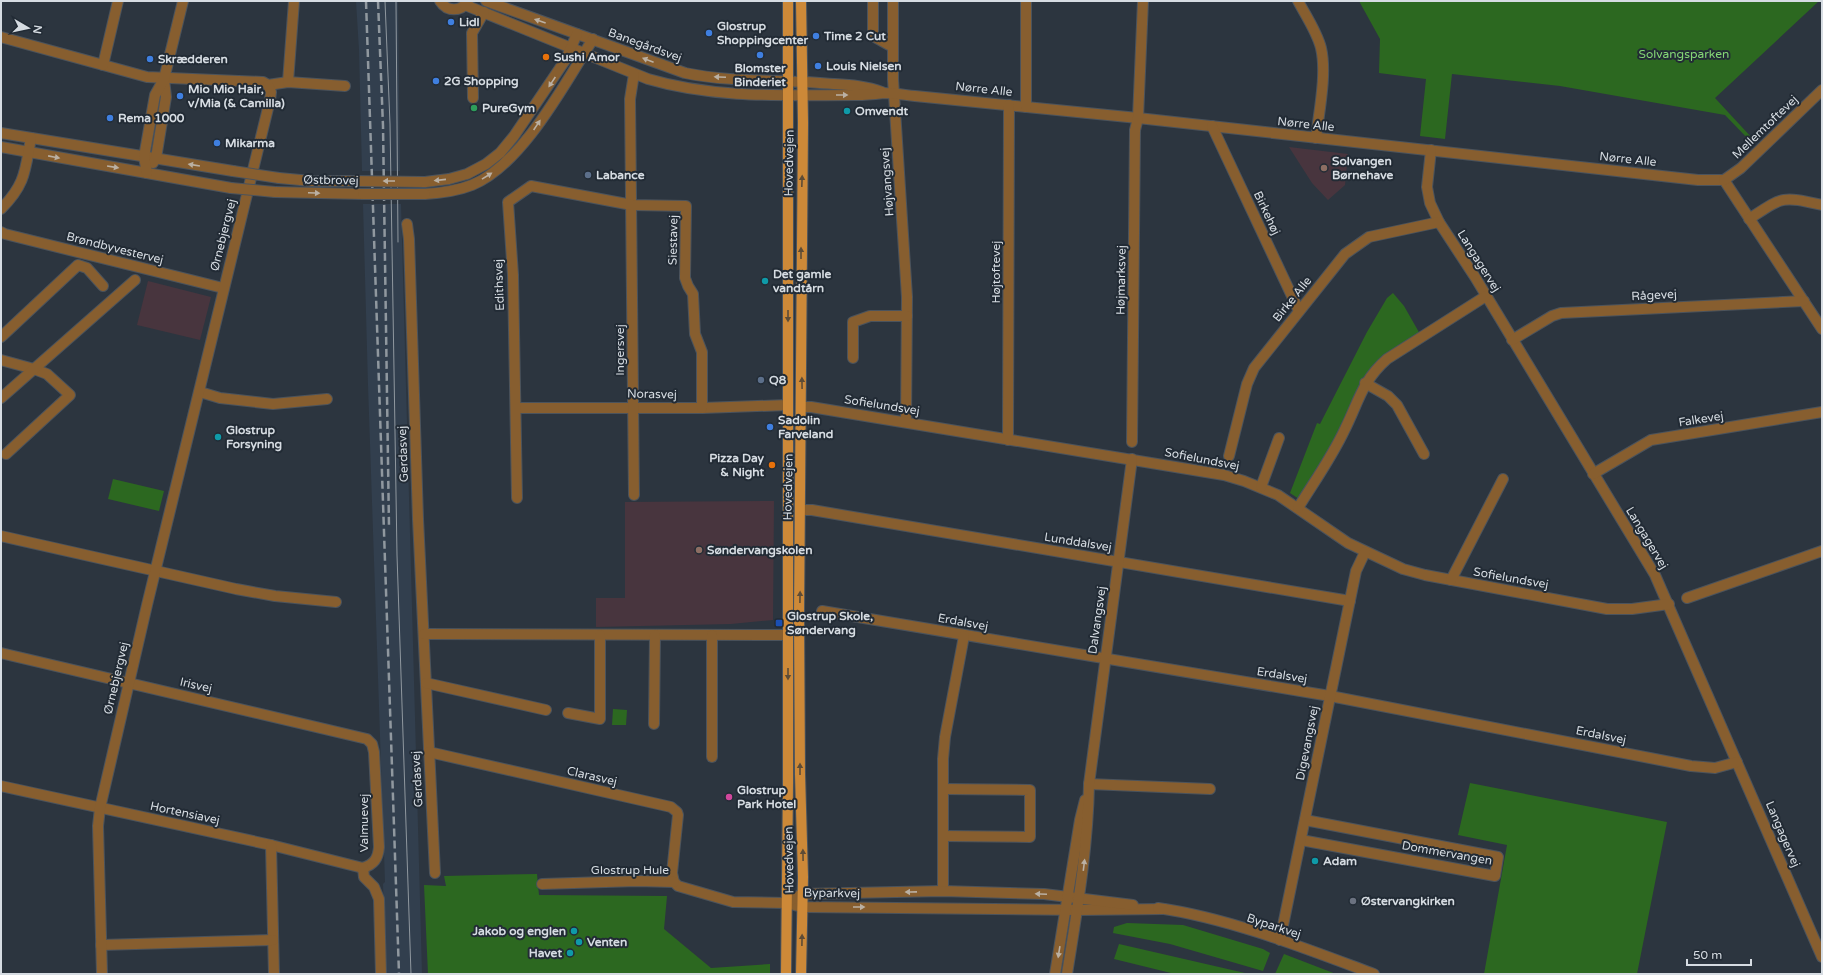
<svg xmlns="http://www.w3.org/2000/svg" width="1823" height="975" font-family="'Varela Round',sans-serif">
	<rect width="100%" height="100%" fill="#2c353f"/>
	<g fill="#323f4e">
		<polygon points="356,1 398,1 400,171 362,171 359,50"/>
		<polygon points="363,204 401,204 422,974 386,974 383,884 385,882 368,385"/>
	</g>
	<g fill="#48353e">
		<polygon points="1289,147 1348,154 1345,185 1328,200 1312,183"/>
		<polygon points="148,281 211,297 200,340 137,325"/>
		<polygon points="774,501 773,620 731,624 596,627 596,598 625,598 625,502"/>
	</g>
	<g fill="#2c6820">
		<polygon points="1359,1 1819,1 1715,98 1753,139 1751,142 1725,115 1560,86 1452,74 1445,139 1420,136 1426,79 1379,73 1380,39"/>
		<polygon points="1393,293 1404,306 1420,334 1384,357 1343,428 1299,499 1290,493 1317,423 1320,424 1367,332 1387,298"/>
		<polygon points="113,479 164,491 159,511 108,499"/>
		<polygon points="613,709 627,710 626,725 612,725"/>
		<polygon points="1470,783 1667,822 1637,974 1484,974 1507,845 1458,835"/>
		<polygon points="537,874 539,895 667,896 664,929 711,968 770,964 770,974 428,974 424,885 446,886 444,876"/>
		<polygon points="1127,923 1183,925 1263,949 1270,953 1263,971 1170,944 1113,933 1114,927"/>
		<polygon points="1119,944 1245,973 1247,974 1175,974 1114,959"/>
		<polygon points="1284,954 1336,974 1275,974"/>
	</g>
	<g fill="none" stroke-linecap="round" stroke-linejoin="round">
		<g stroke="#4b535c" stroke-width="12">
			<g id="minor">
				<path d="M440,1C447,12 461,12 468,1"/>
				<path d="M486,1L685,73C733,83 785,79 834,84C850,85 867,86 882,92"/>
				<polyline points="873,1 873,36 889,45 893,46"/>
				<polyline points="893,1 893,79 907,297 906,422"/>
				<path d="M1298,1C1306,16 1317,32 1321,48C1327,74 1319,111 1316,138"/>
				<path d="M465,5L648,79C716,99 787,95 857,95C866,95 875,94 884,93C894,93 905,95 915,96L1138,118L1698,180H1724"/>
				<polyline points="1,37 147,77 263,82 268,85 288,82 345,86"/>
				<polyline points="103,65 118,1"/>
				<polyline points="288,82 294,1"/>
				<polyline points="473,98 472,33 484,12"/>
				<polyline points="1026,107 1026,1"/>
				<polyline points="1212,126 1299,311"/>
				<polyline points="1,133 233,171"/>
				<polyline points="1,147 231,188"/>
				<polyline points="1431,150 1427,187 1430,203 1439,222 1475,277 1655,575 1822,957"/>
				<polyline points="153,163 156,158 166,97 164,79"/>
				<polyline points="147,173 144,157 155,95 164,79 183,1"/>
				<polyline points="279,178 311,181 352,181"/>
				<polyline points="1724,180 1822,329"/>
				<polyline points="1724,180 1741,168 1822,90"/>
				<polyline points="425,182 449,179 467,174 486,164 500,153 514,136 566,59 577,34"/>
				<polyline points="275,192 363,194"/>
				<path d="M425,194C441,193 457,191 472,185C522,165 565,83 593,39"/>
				<path d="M1,209C26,184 25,170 31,138"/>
				<path d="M1749,219C1784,196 1781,196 1822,205"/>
				<polyline points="407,224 409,239 418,519 435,873"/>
				<polyline points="1,232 5,234 223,288"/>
				<polyline points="1,337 78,265 87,268 103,286"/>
				<polyline points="1512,340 1552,316 1561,313 1804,301"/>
				<polyline points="853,358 853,322 870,316 907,316"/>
				<polyline points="1,360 34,369 47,374 70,395 6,454"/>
				<polyline points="1365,383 1388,396 1397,405 1424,454"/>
				<polyline points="200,392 220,398 273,404 327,399"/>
				<polyline points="1,398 135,280"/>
				<polyline points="802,407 811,407 1224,475 1244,481 1278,495 1348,543 1403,569 1425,575 1607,609 1632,609 1669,604"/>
				<polyline points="516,408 702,408 788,405"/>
				<polyline points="1008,440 1009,105"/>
				<polyline points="1132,442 1135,130 1138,118 1143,1"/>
				<polyline points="1229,456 1247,384 1254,368 1345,254 1369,237 1439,222"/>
				<polyline points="1593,474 1651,440 1822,412"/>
				<polyline points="1261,487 1279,438"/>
				<polyline points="634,495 630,99 634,74"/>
				<polyline points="517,498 513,275 508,202 531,186 632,205 686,206 685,278 688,286 693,294 695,334 702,352 702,408"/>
				<path d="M1298,508C1314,482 1332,457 1345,429C1359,401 1362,381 1387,359L1486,296"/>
				<polyline points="801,510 812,510 1350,601"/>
				<polyline points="1,536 236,589 275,596 336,602"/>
				<polyline points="1451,580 1503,479"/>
				<polyline points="1687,598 1822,551"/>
				<polyline points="822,611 1330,696 1691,766 1715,768 1737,762"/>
				<polyline points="424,634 788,635"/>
				<polyline points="712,635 712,757"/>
				<path d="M1,653L367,739L372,744L374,752L379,847C378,859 374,864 363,868"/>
				<polyline points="426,683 546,710"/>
				<polyline points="568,713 600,719 600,635"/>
				<polyline points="654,724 655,635"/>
				<polyline points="429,752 671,807 677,812 678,815 672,873 674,882 678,886 733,902 786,903 802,907 1078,910 1164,909"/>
				<polyline points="1089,784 1210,789"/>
				<polyline points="1,786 271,845 363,868"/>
				<polyline points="943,836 1030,837 1030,790 943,789"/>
				<polyline points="1301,840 1495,876 1498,857 1305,820"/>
				<polyline points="271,845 274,974"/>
				<polyline points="363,868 364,877 374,887 379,899 381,974"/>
				<polyline points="542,884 637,881 674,882"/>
				<polyline points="943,891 943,759 945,737 964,636"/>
				<polyline points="786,903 802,894 943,891 1044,894 1133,905"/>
				<path d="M1158,908C1229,918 1307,949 1374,974"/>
				<polyline points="1280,940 1356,571 1365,552"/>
				<polyline points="101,945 273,940"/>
				<polyline points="102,974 98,826 100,808 147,605 270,100 271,92 268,85"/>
				<polyline points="1055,974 1080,820 1085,800"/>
				<path d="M1067,974C1077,911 1088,848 1089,784L1132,459"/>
			</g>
		</g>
		<g stroke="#4b535c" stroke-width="12">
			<g id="major">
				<polyline points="786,974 788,784 788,1"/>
				<polyline points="801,974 803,877 800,774 799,615 803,123 801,1"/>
			</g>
		</g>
		<use href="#minor" stroke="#875e2f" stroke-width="10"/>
		<use href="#major" stroke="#cd8938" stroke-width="10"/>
		<g stroke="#90989f" stroke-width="1">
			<polyline points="385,1 390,124 397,555 411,974"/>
			<polyline points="396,1 398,242"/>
		</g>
		<g stroke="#90989f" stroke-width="2.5" stroke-dasharray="8 4" stroke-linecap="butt">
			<polyline points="366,1 399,974"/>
			<polyline points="378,1 383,126 389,528"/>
		</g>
		<g stroke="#4b535c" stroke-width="12" stroke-linecap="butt">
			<g id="minor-bridge">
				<polyline points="233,171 279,178"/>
				<polyline points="352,181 425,182"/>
				<polyline points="231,188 275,192"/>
				<polyline points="363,194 425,194"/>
			</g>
		</g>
		<use href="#minor-bridge" stroke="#875e2f" stroke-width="10"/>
	</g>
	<defs><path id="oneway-solid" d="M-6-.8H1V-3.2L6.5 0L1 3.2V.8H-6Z"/></defs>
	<g fill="#bab0a3">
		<use href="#oneway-solid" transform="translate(540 21) rotate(-161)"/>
		<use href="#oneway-solid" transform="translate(648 60) rotate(-159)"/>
		<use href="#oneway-solid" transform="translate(720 77) rotate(-177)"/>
		<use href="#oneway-solid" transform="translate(552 82) rotate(124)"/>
		<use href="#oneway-solid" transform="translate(842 95)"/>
		<use href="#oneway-solid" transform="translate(537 125) rotate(-56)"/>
		<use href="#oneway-solid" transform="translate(54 157) rotate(11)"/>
		<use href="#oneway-solid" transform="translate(194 165) rotate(-171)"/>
		<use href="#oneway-solid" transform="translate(113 167) rotate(9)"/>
		<use href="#oneway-solid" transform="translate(487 176) rotate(-32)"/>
		<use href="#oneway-solid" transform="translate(440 180) rotate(174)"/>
		<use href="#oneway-solid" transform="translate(389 181) rotate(-180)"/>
		<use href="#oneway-solid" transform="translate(314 193) rotate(2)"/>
		<use href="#oneway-solid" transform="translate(1084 865) rotate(-83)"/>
		<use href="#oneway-solid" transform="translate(911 892) rotate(179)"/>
		<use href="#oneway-solid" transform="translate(1041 894) rotate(-178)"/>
		<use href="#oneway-solid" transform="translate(859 907)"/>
		<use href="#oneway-solid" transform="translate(1059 952) rotate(99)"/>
	</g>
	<g fill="#5e4c36">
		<use href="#oneway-solid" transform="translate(802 181) rotate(-88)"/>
		<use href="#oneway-solid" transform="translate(801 253) rotate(-90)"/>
		<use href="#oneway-solid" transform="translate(788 316) rotate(90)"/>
		<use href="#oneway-solid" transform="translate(802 383) rotate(-91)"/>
		<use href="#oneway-solid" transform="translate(800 597) rotate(-89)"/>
		<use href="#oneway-solid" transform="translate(788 674) rotate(90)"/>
		<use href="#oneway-solid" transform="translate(800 769) rotate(-90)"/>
		<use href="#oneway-solid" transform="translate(803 855) rotate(-91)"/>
		<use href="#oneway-solid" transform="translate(802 940) rotate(-89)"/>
	</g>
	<g fill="#3f7fe0" stroke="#222b35" stroke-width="1.5">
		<circle cx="451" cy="22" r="4"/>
		<circle cx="709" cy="33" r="4"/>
		<circle cx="816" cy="36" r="4"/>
		<circle cx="760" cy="55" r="4"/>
		<circle cx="150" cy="59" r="4"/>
		<circle cx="818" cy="66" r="4"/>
		<circle cx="436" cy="81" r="4"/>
		<circle cx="180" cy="96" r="4"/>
		<circle cx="110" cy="118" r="4"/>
		<circle cx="217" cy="143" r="4"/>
		<circle cx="770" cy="427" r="4"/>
	</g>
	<g fill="#e8710a" stroke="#222b35" stroke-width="1.5">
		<circle cx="546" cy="57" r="4"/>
		<circle cx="772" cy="465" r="4"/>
	</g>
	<circle fill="#2e9e5b" stroke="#222b35" stroke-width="1.5" cx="474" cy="108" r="4"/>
	<g fill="#0f9aa8" stroke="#222b35" stroke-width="1.5">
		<circle cx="847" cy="111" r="4"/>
		<circle cx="765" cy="281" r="4"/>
		<circle cx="218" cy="437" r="4"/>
		<circle cx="1315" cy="861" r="4"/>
		<circle cx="574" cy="931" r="4"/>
		<circle cx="579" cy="942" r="4"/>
		<circle cx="570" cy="953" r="4"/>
	</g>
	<g fill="#8d6e63" stroke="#222b35" stroke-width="1.5">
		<circle cx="1324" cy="168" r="4"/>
		<circle cx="699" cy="550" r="4"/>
	</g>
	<g fill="#5c6f8a" stroke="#222b35" stroke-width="1.5">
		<circle cx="588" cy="175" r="4"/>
		<circle cx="761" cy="380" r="4"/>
	</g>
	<rect fill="#1a4fb4" stroke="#222b35" stroke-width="1.5" x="775" y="619" width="8" height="8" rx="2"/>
	<circle fill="#d1479c" stroke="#222b35" stroke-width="1.5" cx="729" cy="797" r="4"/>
	<circle fill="#6b7280" stroke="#222b35" stroke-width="1.5" cx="1353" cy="901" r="4"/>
	<g text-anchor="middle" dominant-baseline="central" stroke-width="4" stroke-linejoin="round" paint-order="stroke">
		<g font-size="12" font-weight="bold" fill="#d6dce2" stroke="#222b35" text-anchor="start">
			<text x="459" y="22">Lidl</text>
			<text x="717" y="26">Glostrup<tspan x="717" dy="14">Shoppingcenter</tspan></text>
			<text x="824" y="36">Time 2 Cut</text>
			<text x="554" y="57">Sushi Amor</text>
			<text x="158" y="59">Skrædderen</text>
			<text x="826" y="66">Louis Nielsen</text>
			<text x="760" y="68" text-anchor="middle">Blomster<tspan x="760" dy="14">Binderiet</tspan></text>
			<text x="444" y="81">2G Shopping</text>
			<text x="188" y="89">Mio Mio Hair,<tspan x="188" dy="14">v/Mia (&amp; Camilla)</tspan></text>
			<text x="482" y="108">PureGym</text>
			<text x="855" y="111">Omvendt</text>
			<text x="118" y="118">Rema 1000</text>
			<text x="225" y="143">Mikarma</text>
			<text x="1332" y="161">Solvangen<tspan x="1332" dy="14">Børnehave</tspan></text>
			<text x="596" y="175">Labance</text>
			<text x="773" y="274">Det gamle<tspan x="773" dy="14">vandtårn</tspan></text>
			<text x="769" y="380">Q8</text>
			<text x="778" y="420">Sadolin<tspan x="778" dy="14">Farveland</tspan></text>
			<text x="226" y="430">Glostrup<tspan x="226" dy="14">Forsyning</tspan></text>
			<text x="764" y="458" text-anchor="end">Pizza Day<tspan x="764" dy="14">&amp; Night</tspan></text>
			<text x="707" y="550">Søndervangskolen</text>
			<text x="787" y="616">Glostrup Skole,<tspan x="787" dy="14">Søndervang</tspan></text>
			<text x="737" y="790">Glostrup<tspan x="737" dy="14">Park Hotel</tspan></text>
			<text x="1323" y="861">Adam</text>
			<text x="1361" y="901">Østervangkirken</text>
			<text x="566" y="931" text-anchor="end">Jakob og englen</text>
			<text x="587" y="942">Venten</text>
			<text x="562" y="953" text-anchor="end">Havet</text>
		</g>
		<g font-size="12" fill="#d6dce2" stroke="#222b35">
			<text transform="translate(645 45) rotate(20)">Banegårdsvej</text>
			<text transform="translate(984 89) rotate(6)">Nørre Alle</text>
			<text transform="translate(1306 124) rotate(6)">Nørre Alle</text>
			<text transform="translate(1765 127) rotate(-44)">Mellemtoftevej</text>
			<text transform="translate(1628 159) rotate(6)">Nørre Alle</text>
			<text transform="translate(789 163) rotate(-89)">Hovedvejen</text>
			<text transform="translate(331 180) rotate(1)">Østbrovej</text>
			<text transform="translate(887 182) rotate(-94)">Højvangsvej</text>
			<text transform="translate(1267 213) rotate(65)">Birkehøj</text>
			<text transform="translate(223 235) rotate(-76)">Ørnebjergvej</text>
			<text transform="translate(673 240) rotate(-89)">Siestavej</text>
			<text transform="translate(115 248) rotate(14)">Brøndbyvestervej</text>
			<text transform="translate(1479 261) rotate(58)">Langagervej</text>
			<text transform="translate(996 272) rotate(-90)">Højtoftevej</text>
			<text transform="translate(1121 280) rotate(-89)">Højmarksvej</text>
			<text transform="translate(499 285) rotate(-92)">Edithsvej</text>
			<text transform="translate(1654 295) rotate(-3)">Rågevej</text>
			<text transform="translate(1292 299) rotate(-51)">Birke Alle</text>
			<text transform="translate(620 350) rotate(-90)">Ingersvej</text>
			<text transform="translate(652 394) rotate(1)">Norasvej</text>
			<text transform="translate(882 405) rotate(9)">Sofielundsvej</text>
			<text transform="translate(1701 419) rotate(-9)">Falkevej</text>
			<text transform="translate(403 454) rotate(-92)">Gerdasvej</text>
			<text transform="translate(1202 459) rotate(11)">Sofielundsvej</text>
			<text transform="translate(788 487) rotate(-89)">Hovedvejen</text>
			<text transform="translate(1647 538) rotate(59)">Langagervej</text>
			<text transform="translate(1078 542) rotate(9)">Lunddalsvej</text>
			<text transform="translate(1511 578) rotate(10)">Sofielundsvej</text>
			<text transform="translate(1097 620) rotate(-82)">Dalvangsvej</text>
			<text transform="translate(963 622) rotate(10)">Erdalsvej</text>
			<text transform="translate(1282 675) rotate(9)">Erdalsvej</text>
			<text transform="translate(116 678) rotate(-77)">Ørnebjergvej</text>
			<text transform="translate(196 685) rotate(13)">Irisvej</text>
			<text transform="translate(1601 735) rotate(11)">Erdalsvej</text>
			<text transform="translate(1307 743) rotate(-79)">Digevangsvej</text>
			<text transform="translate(592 776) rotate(13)">Clarasvej</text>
			<text transform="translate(417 779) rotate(-93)">Gerdasvej</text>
			<text transform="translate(185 813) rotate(12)">Hortensiavej</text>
			<text transform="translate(364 823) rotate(-90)">Valmuevej</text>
			<text transform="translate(1783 834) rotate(67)">Langagervej</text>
			<text transform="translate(1447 853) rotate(10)">Dommervangen</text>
			<text transform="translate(789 860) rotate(-91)">Hovedvejen</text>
			<text x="630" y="870">Glostrup Hule</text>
			<text transform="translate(832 893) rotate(1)">Byparkvej</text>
			<text transform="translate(1274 926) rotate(18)">Byparkvej</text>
		</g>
		<g font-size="12" fill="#84d775" stroke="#222b35">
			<text x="1684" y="54">Solvangsparken</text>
		</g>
	</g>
	<rect width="1823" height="975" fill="none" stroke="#d6dce2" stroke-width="4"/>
	<g transform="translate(28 28) rotate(99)" stroke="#222b35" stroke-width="3" paint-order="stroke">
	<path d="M0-3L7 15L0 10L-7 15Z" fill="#d6dce2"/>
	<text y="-6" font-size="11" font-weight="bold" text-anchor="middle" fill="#d6dce2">N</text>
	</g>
	<path d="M1687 959v6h64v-6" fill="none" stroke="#d6dce2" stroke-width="2"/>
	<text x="1693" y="959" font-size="12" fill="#d6dce2" stroke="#222b35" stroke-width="3" paint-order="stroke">50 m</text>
</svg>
